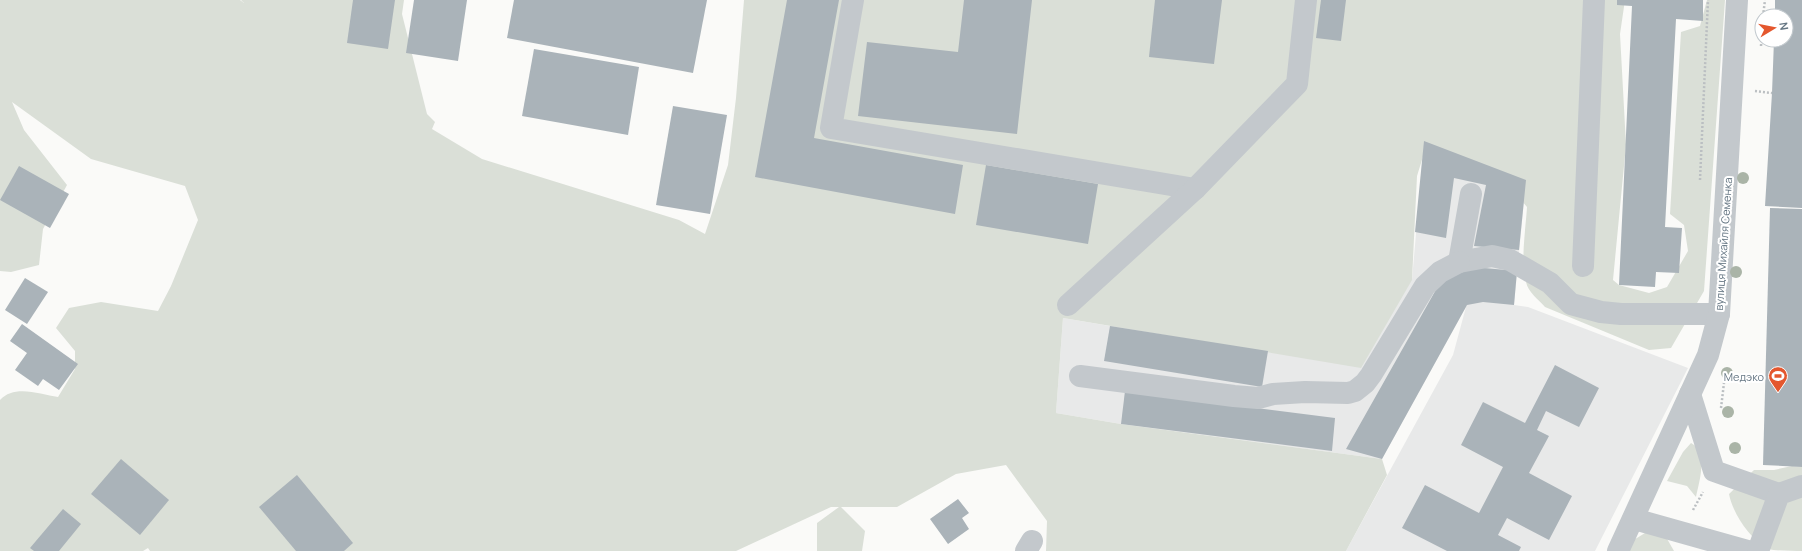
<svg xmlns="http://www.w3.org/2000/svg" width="1802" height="551" font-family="Manrope,sans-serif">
	<rect width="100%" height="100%" fill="#fafaf8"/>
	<polygon fill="#e8e9e9" points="1424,141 1526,180 1514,305 1528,307 1688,368 1595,551 1346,551 1453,355 1466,307 1382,459 1121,424 1056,413 1063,318 1110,326 1412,280"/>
	<g fill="#dadfd7">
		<path d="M0,0H240L244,3L241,0H404L402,14L427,114L435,122L432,129L482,159L679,220L705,234L728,165L736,98L744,0H1625L1620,34L1626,145L1613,280L1619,285L1649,293L1667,287L1688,251L1684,225L1670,214L1681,32L1700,26L1707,0H1725L1704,291L1671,348L1649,350L1545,307C1539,300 1528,292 1526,282C1520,264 1526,226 1527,207L1512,189L1425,150L1417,176L1412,280L1361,368L1063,318L1056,413L1121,424L1382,459L1387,475L1346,551H1046L1047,521L1006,465L956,474L897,507H841L865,531L862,551H817V523L839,507H831L736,551H150L148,548L143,551H0V400C14,384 40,394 58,397L75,369V351L56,328L69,308L101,302L158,311L171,286L198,220L185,186L91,159L12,102L24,130L67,185L43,229L39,265L11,272L0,271Z"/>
		<path d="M1691,443C1709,452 1699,482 1696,497L1687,486L1667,481L1683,452Z"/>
		<path d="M1792,466L1802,467V551C1792,551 1777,551 1768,549C1750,539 1733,514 1729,494L1754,470H1774Z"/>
		<polygon points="1650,530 1662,530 1674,551 1627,551 1632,541"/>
	</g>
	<g fill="#aab3b9">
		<polygon points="353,0 395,0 388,49 347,43"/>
		<polygon points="414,0 467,0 458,61 406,53"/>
		<polygon points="514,0 707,0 693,73 507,38"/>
		<polygon points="787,0 839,0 814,138 963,165 955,214 755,177"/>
		<polygon points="964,0 1032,0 1017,134 858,116 867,42 958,52"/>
		<polygon points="1155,0 1222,0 1214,64 1149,57"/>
		<polygon points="1321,0 1346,0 1341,41 1316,38"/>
		<polygon points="1617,0 1703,0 1703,21 1676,19 1665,227 1682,228 1679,273 1656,272 1655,287 1619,285 1632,6 1617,5"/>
		<polygon points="1775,0 1802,0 1802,208 1765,206 1772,93 1774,40 1786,40 1786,16 1775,16"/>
		<polygon points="534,49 639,67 628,135 522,116"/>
		<polygon points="673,106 727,115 710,214 656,205"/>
		<polygon points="1424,141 1526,180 1519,250 1474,246 1486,185 1454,178 1446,238 1415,232"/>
		<polygon points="986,165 1098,184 1088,244 976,225"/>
		<polygon points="19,166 69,194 50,228 0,200"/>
		<polygon points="1770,208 1802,209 1802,467 1763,465"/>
		<polygon points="1462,266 1517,271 1514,305 1483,302 1467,305 1382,459 1346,449 1442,279"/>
		<polygon points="25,278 48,292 27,324 5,310"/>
		<polygon points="22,324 78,364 59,390 43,379 38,386 15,370 27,353 10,341"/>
		<polygon points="1110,326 1268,351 1262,387 1104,361"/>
		<polygon points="1555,365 1599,388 1579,427 1546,411 1537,430 1549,436 1529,473 1572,496 1549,540 1507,518 1498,535 1521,547 1519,551 1447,551 1402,528 1425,485 1479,513 1503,467 1461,445 1483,402 1525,423"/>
		<polygon points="1125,391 1335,418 1332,451 1121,424"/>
		<polygon points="121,459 169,500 140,535 91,494"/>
		<polygon points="297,475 353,543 344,551 296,551 259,507"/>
		<polygon points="958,499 969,513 962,518 969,529 948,544 930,519"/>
		<polygon points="63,509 81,524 59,551 34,551 30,548"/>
	</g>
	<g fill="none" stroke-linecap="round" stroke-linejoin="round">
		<g stroke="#bbbfc2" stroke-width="2.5" stroke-dasharray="2 2" stroke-linecap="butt">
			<polyline points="1763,16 1765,0"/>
			<polyline points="1761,46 1762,32"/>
			<polyline points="1755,91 1772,93"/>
			<polyline points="1700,180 1708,0"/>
			<polyline points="1721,408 1724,383"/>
			<polyline points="1693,510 1703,492"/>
		</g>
		<g stroke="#c3c8cc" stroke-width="22">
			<polyline points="853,0 831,128 1195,189"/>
			<polyline points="1471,194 1459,262 1492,256 1510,260 1550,283 1571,304 1601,312 1621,314 1719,314"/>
			<polyline points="1583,266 1594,0"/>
			<polyline points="1068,305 1195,189 1297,84 1306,0"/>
			<polyline points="1080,376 1234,396 1258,398 1273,394 1305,392 1348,393 1355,391 1365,383 1371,375 1425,286 1440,272 1459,262"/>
			<polyline points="1690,394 1714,471 1779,494"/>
			<polyline points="1634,519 1748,551"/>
			<polyline points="1026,551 1032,541"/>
			<polyline points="1618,551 1708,355 1719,314 1737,0"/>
			<polyline points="1758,551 1779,494 1802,486"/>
		</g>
	</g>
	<g fill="#aab4a7">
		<circle cx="1743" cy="178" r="6"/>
		<circle cx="1736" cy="272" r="6"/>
		<circle cx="1727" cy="373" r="6"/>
		<circle cx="1728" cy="412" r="6"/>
		<circle cx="1735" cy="448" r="6"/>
	</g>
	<defs>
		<g id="stadium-pin" transform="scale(1)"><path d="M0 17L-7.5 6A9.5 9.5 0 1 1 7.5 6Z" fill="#e4572e" stroke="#fff"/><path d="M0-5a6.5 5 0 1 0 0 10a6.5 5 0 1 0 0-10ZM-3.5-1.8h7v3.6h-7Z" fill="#fff"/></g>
	</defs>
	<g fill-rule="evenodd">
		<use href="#stadium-pin" x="1778" y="376"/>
	</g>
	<g text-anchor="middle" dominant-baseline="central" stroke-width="4" stroke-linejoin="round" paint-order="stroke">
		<g font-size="11" fill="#657683" stroke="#fff">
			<text transform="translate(1723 244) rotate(-86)">вулиця Михайля Семенка</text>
		</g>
		<g font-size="11" fill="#657683" stroke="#fff" text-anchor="end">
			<text x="1764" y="376">Медэко</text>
		</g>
	</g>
	<g transform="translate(1774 28) rotate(80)"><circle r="19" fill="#ffffff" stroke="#c1c8cd"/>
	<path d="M0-3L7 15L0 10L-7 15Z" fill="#e4572e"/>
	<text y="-6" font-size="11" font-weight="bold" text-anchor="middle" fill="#657683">N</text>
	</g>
</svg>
